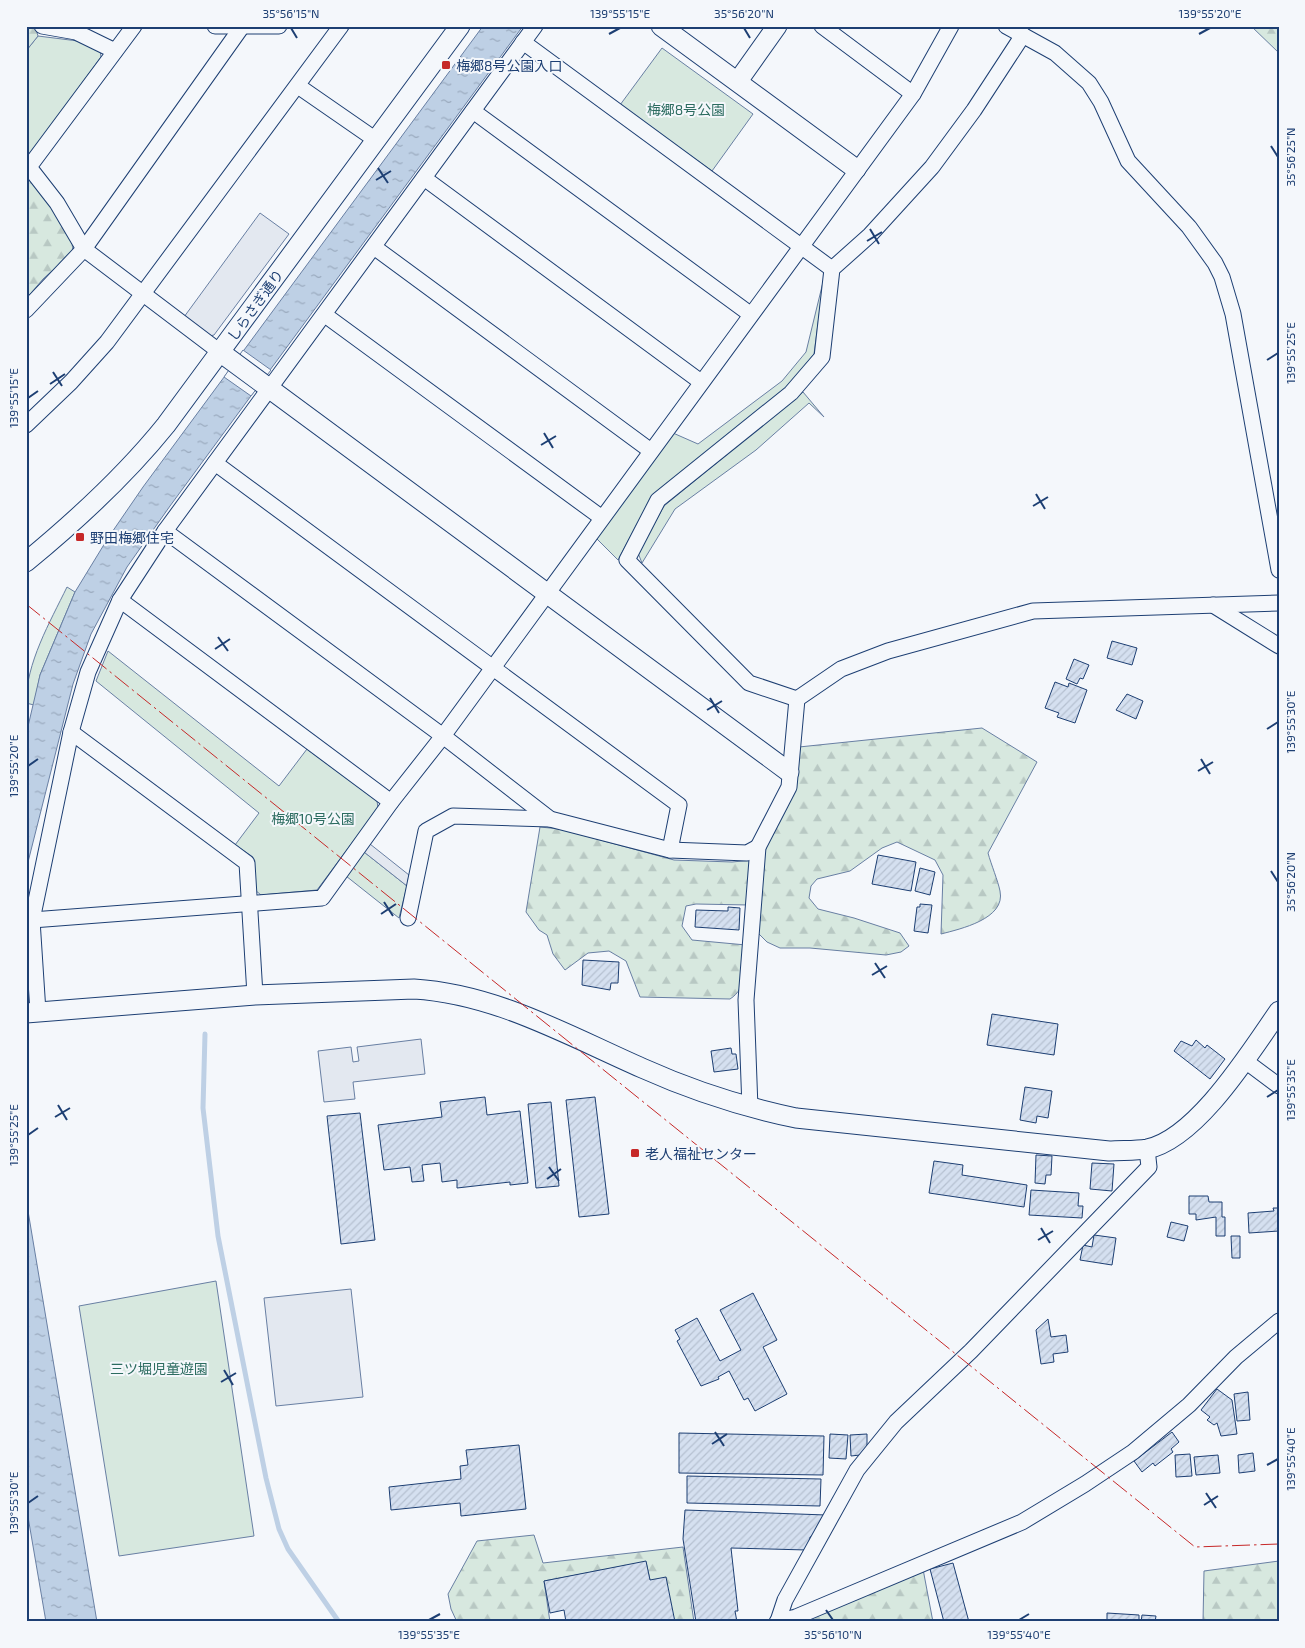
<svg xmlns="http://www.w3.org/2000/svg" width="1305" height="1648" font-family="'Exo 2','Noto Sans JP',sans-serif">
	<defs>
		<pattern id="forest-firs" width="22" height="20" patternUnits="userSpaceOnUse" patternTransform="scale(1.25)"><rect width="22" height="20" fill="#d7e8df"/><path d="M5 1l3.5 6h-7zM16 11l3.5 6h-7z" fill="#b8c8c3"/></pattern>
		<pattern id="water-ripples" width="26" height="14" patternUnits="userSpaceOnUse" patternTransform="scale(1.25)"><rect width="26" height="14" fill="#bed0e5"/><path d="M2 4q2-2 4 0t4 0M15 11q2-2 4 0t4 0" fill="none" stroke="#9aaabe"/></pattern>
		<pattern id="building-hatch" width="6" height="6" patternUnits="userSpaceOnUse" patternTransform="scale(1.25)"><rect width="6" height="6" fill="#d5e0f0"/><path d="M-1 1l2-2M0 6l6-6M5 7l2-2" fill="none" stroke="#b6c1d1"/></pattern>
	</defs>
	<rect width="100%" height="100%" fill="#f4f7fb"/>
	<g fill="#d7e8df" stroke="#687fa3">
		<polygon points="38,36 78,41 100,50 101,57 26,160 26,51"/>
		<polygon points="662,48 753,114 712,171 620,105"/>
		<polygon points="824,278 814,354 788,386 652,496 618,560 596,538 673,433 698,444 782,381 806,352"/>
		<polygon points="803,392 824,417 809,403 756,450 675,509 642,563 638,553 664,506"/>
		<path d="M67,587L75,592L40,675L34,705L26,703C26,663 50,622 67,587Z"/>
		<polygon points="108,651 279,786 307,749 377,801 378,808 317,890 261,895 255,890 253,857 235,845 259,813 96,681"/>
		<polygon points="364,852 407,886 399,918 346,876"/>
		<polygon points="216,1281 254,1536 119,1556 79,1306"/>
	</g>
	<g fill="url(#forest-firs)" stroke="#687fa3">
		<polygon points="26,26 35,26 38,36 26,51"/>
		<polygon points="1251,26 1279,26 1279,53"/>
		<polygon points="26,171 50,202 73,245 72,253 43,279 26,299"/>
		<path d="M982,728L1037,762L988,853C991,864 998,881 1000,891C1006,919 960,929 941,934L943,875L935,860L897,842L882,848L850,871L817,879L811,886L809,898L818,909L854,918L900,933L909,946L901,952L886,955L810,948H780L767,942L758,933L762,855L795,791L799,747Z"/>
		<path d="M540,827L560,829L674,860L732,862L753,860L749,905L696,904L686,906L682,926L692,940L746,945C744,964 748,988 730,999L640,997L626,961L609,951L588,953L565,970L553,954L547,935L539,930L526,912Z"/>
		<polygon points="534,1535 543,1563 683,1547 694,1622 675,1622 650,1580 646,1562 544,1581 550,1622 457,1622 451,1609 448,1594 477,1541"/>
		<polygon points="1279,1561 1279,1622 1203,1622 1204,1571"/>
		<polygon points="923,1569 933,1622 795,1622"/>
	</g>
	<g fill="#e3e8f0" stroke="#687fa3">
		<polygon points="260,213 289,234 214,335 210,336 184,317"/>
		<polygon points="370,844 409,875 407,886 364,852"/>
		<polygon points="421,1039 425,1074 353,1082 355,1099 324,1102 318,1051 351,1047 353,1062 359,1061 357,1047"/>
		<polygon points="351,1289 363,1397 276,1406 264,1298"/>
	</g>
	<g fill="url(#water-ripples)" stroke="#687fa3">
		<polygon points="483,26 523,26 170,506 127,567 91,634 73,684 26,870 26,735 40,675 75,592 108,538 143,487"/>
		<polygon points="26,1199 97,1622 46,1622 26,1505"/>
	</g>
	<polygon fill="#f4f7fb" stroke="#687fa3" points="243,350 271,370 251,396 224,377"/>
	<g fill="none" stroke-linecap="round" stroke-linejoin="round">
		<polyline stroke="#bed0e5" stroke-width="5" points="205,1034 203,1108 218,1236 266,1478 279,1529 288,1549 339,1622"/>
	</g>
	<g fill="url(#building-hatch)" stroke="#1d3f73">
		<polygon points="1112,641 1137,648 1132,665 1107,658"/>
		<polygon points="1074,659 1089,665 1083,679 1080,678 1077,684 1066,679"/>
		<polygon points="1055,682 1068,687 1069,683 1087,690 1075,723 1057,717 1059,713 1045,708"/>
		<polygon points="1127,694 1143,701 1136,719 1116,710"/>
		<polygon points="878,855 916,862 911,891 872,884"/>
		<polygon points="920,868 935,872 930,895 915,891"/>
		<polygon points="920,904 932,905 928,933 914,931 917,907 920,907"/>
		<polygon points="728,907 740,908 739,930 695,927 696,910 728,911"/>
		<polygon points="583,960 619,962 618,983 611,983 610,990 582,985"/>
		<polygon points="992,1014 1058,1024 1054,1055 987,1045"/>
		<polygon points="1196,1040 1205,1048 1207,1045 1225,1059 1210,1079 1174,1051 1181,1041 1192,1046"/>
		<polygon points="731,1048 732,1054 736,1054 738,1069 714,1072 711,1051"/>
		<polygon points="1025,1087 1052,1091 1048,1118 1037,1116 1036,1123 1020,1120"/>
		<polygon points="485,1097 487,1115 520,1111 528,1183 510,1185 510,1182 457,1188 457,1180 442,1182 440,1163 422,1165 424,1181 412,1182 410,1167 384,1170 378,1125 442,1117 440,1102"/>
		<polygon points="595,1097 609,1214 579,1217 566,1100"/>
		<polygon points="551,1102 559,1186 536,1188 528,1104"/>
		<polygon points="360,1113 375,1240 341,1244 327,1116"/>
		<polygon points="1036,1155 1052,1156 1051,1175 1046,1175 1045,1184 1035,1183"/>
		<polygon points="934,1161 963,1165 962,1175 1027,1185 1024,1207 929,1193"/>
		<polygon points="1092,1163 1114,1164 1112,1191 1090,1189"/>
		<polygon points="1031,1190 1079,1193 1078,1206 1083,1206 1082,1218 1029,1215"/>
		<polygon points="1189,1196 1208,1196 1209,1202 1222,1202 1222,1217 1225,1217 1225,1236 1216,1236 1216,1217 1196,1220 1196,1214 1189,1214"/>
		<polygon points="1273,1208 1279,1208 1279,1231 1249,1233 1248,1213 1274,1211"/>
		<polygon points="1171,1222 1188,1226 1184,1241 1167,1237"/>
		<polygon points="1094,1235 1116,1238 1112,1265 1080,1260 1083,1245 1092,1247"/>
		<polygon points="1231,1236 1240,1236 1240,1258 1232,1258"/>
		<polygon points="753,1293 777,1340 763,1347 787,1394 755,1411 748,1398 744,1400 729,1371 718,1377 719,1379 701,1386 677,1341 680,1339 675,1330 697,1318 720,1361 741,1350 720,1310"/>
		<polygon points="1048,1319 1051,1337 1066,1335 1068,1352 1053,1354 1054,1362 1041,1364 1036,1330"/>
		<polygon points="1217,1389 1232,1400 1237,1434 1221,1436 1217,1423 1214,1425 1207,1420 1210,1417 1201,1410"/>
		<polygon points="1248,1392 1250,1420 1237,1421 1234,1394"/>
		<polygon points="1172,1432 1179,1442 1171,1449 1173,1452 1155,1466 1153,1463 1142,1472 1134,1461"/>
		<polygon points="679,1433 824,1436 823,1475 679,1473"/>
		<polygon points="830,1434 848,1435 846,1459 829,1458"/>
		<polygon points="867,1434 867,1449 860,1455 851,1456 850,1435"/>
		<polygon points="519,1445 526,1509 461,1516 460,1503 391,1510 389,1487 461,1479 460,1466 468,1465 466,1450"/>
		<polygon points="1253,1453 1255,1471 1239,1473 1238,1455"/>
		<polygon points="1190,1454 1192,1476 1176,1477 1175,1455"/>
		<polygon points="1218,1455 1220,1473 1196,1475 1194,1457"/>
		<polygon points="687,1476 821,1479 820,1506 687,1503"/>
		<polygon points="685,1510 826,1515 814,1536 810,1537 810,1545 807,1550 731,1548 738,1611 735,1611 737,1622 696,1622 683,1539"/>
		<polygon points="646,1561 650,1580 666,1577 675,1622 566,1622 564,1610 550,1613 544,1581"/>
		<polygon points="953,1563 969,1622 944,1622 930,1569"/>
		<polygon points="1107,1613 1139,1615 1139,1622 1107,1622"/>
		<polygon points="1142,1615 1156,1616 1155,1622 1141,1622"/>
	</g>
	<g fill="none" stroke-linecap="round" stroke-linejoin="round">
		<g stroke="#1d3f73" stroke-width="17">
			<g id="minor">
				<polyline points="42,26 76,32 115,51"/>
				<polyline points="134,26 29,167 57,203 84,249 220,352"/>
				<polyline points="215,26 279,26"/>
				<polyline points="822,26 913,94"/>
				<polyline points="1006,26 1055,53 1089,83 1101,102 1128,161 1189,227 1215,263 1222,277 1233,314 1279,570"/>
				<polyline points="523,42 832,269"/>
				<polyline points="298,86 376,140"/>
				<polyline points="473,111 750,314"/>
				<polyline points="424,178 701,382"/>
				<polyline points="374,247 651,451"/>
				<polyline points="26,310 84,249 241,28"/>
				<polyline points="325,315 602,518"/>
				<polyline points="26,425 71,382 107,342 341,26"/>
				<polyline points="215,463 679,805 670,850"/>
				<polyline points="165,531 443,736 550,819 670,850 747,853 758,847"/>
				<polyline points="120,600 391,802"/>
				<polyline points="1213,605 1279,646"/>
				<polyline points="797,699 749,683 627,560 658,500 791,393 822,357 832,269 870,235 932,167 974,110 1023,35"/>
				<polyline points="71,732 247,863 255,995"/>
				<polyline points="408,918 426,831 453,816 550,819"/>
				<polyline points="32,920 322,898 391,802 443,736 913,94 951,26"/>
				<polyline points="38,1012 32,920 71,732 88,672 120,600 165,531 535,26"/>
				<polyline points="1244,1060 1279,1086"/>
				<polyline points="750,1108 746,1000 758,847 789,787 797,699 841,669 888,651 1033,611 1279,603"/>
				<polyline points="778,1621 785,1600 857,1470 896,1422 971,1351 1149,1167 1147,1149"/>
				<polyline points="777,1622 796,1617 1022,1522 1085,1484 1133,1452 1189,1405 1236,1357 1279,1321"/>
			</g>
		</g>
		<g stroke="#1d3f73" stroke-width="21">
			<g id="tertiary">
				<polyline points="661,26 856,169"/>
				<polyline points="738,81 777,26"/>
				<polyline points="220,352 789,772"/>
				<path d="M26,562C77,520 125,476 166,425L460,26"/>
				<path d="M26,1013L255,995L414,989C496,994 569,1036 642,1068C691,1090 743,1107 796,1118L1109,1151C1121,1150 1135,1151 1147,1149C1197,1139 1251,1051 1279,1011"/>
			</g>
		</g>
		<use href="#minor" stroke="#f4f7fb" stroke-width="15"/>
		<use href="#tertiary" stroke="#f4f7fb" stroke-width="19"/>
		<polyline stroke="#c62828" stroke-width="1" stroke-dasharray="18 4 2.5 4" stroke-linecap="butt" points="26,604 1195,1547 1279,1544"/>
	</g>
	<path fill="none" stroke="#1d3f73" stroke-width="2" d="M291,28L297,38M744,28L750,38M609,34L620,28M1199,34L1210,28M1271,146L1278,157M378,168L388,183M376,180L391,171M870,229L879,244M867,241L882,232M1267,360L1278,353M53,372L62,386M50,384L65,374M28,398L38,391M544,433L553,448M541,445L556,436M1036,494L1045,509M1033,506L1048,497M218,637L228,651M215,649L230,639M710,698L719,713M707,710L722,701M1267,729L1278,722M1201,759L1210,774M28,766L38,759M1198,771L1213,762M1271,871L1278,882M384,902L393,916M381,914L396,904M875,963L885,978M872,975L887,966M1267,1097L1278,1090M58,1105L67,1120M55,1117L70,1108M28,1135L38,1128M549,1167L559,1181M547,1179L561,1169M1041,1228L1050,1243M1038,1240L1053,1231M224,1370L233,1385M221,1382L236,1373M715,1432L724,1446M712,1444L727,1434M1267,1465L1278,1459M1206,1493L1216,1508M28,1503L38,1496M1204,1505L1218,1496M826,1610L833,1620M429,1620L440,1614M1019,1620L1029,1614"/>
	<g fill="#c62828" stroke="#f4f7fb" stroke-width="2">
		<rect x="441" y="60" width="10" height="10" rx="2.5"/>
		<rect x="75" y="532" width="10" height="10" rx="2.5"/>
		<rect x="630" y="1148" width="10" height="10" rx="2.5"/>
	</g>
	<g text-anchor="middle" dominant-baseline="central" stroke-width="4" stroke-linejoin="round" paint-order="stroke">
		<g font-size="14" fill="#1d3f73" stroke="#f4f7fb" text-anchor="start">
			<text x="456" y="65">梅郷8号公園入口</text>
			<text x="90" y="537">野田梅郷住宅</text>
			<text x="645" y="1153">老人福祉センター</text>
		</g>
		<g font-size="14" fill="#2c6c60" stroke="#f4f7fb">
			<text x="686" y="109">梅郷8号公園</text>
			<text x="313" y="818">梅郷10号公園</text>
			<text x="159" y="1368">三ツ堀児童遊園</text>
		</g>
		<g font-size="14" fill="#1d3f73" stroke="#f4f7fb">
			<text transform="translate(255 305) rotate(-54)">しらさぎ通り</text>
		</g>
	</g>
	<rect width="1305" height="1648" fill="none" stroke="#f4f7fb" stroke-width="55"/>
	<rect x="28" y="28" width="1250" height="1592" fill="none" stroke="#1d3f73" stroke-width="2"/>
	<g font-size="12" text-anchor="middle" fill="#1d3f73">
		<text x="291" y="18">35°56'15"N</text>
		<text x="620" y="18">139°55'15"E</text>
		<text x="744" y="18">35°56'20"N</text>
		<text x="1210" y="18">139°55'20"E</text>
		<text transform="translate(1291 157) rotate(-90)" y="4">35°56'25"N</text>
		<text transform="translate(1291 353) rotate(-90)" y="4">139°55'25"E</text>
		<text transform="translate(14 398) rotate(-90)" y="4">139°55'15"E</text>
		<text transform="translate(1291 722) rotate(-90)" y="4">139°55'30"E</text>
		<text transform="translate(14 766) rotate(-90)" y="4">139°55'20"E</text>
		<text transform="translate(1291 882) rotate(-90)" y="4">35°56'20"N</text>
		<text transform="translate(1291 1090) rotate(-90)" y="4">139°55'35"E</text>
		<text transform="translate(14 1135) rotate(-90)" y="4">139°55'25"E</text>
		<text transform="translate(1291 1459) rotate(-90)" y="4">139°55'40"E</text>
		<text transform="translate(14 1503) rotate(-90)" y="4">139°55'30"E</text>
		<text x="429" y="1639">139°55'35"E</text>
		<text x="833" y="1639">35°56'10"N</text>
		<text x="1019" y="1639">139°55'40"E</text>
	</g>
</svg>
